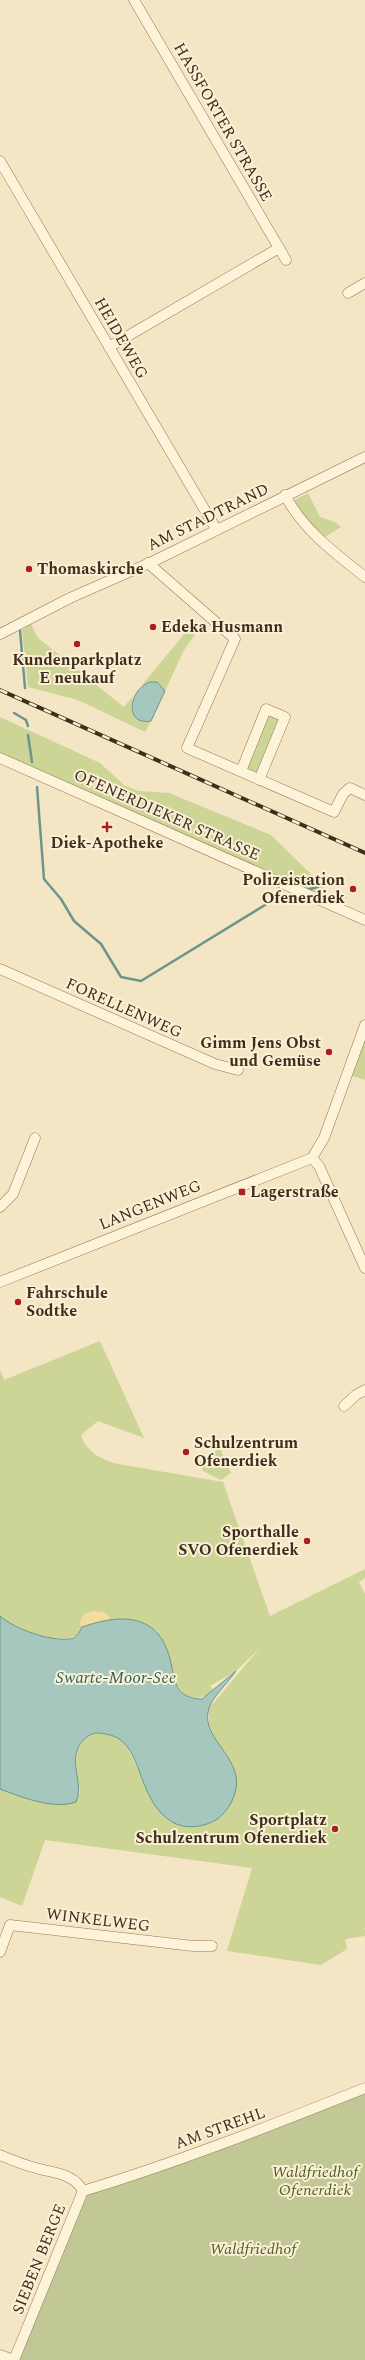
<svg xmlns="http://www.w3.org/2000/svg" width="365" height="2360" font-family="Spectral,serif">
	<rect width="100%" height="100%" fill="#f4e6c4"/>
	<g fill="#ccd496">
		<polygon points="308,493 320,517 335,522 341,527 323,538 312,528 295,502 295,500"/>
		<polygon points="195,621 201,626 184,650 165,691 161,686 142,685"/>
		<polygon points="31,624 38,638 124,707 133,696 131,707 146,722 151,721 145,732 78,700 28,687 22,630"/>
		<polygon points="266,709 285,717 259,780 241,771"/>
		<polygon points="0,717 100,763 124,785 138,791 169,793 271,835 318,881 332,900 0,758"/>
		<polygon points="365,1025 365,1080 347,1074"/>
		<path d="M100,1341L144,1438L98,1421L81,1435C86,1452 102,1460 118,1464L223,1482L270,1616L365,1569V1578L359,1582L365,1594V1928L362,1930L365,1929V1936L345,1939L347,1949L321,1965L227,1951L252,1868L45,1840L22,1906L0,1897V1789L16,1795L80,1794C79,1780 74,1764 78,1751C83,1732 107,1728 121,1740C129,1748 133,1759 138,1770L228,1756L216,1740L209,1724V1708L260,1648L236,1671L210,1686L215,1691C183,1710 175,1686 170,1659L78,1635C58,1645 16,1630 0,1616V1370L4,1380Z"/>
		<polygon points="220,1448 231,1473 221,1480 203,1471 200,1462"/>
	</g>
	<polygon fill="#f3dd9e" points="92,1611 104,1612 110,1617 109,1619 82,1627 79,1624 83,1615"/>
	<polygon fill="#c1c896" points="365,2088 365,2360 14,2360 83,2191"/>
	<g fill="#a6c7bd" stroke="#6c968c">
		<path d="M150,682H157L165,691L151,721C124,726 128,690 150,682Z"/>
		<path d="M0,1616C15,1629 48,1641 69,1639C76,1639 79,1633 82,1627C120,1614 158,1612 170,1659C173,1669 173,1682 180,1691C186,1697 194,1699 202,1699L236,1671C229,1681 212,1698 209,1708C198,1742 254,1760 231,1803C226,1811 221,1818 212,1822C201,1827 186,1829 174,1823C139,1804 143,1754 119,1739C113,1735 106,1734 99,1733C89,1733 82,1740 78,1748C70,1765 84,1785 76,1802C54,1810 21,1797 0,1789Z"/>
	</g>
	<g fill="none" stroke-linecap="round" stroke-linejoin="round">
		<g stroke="#6c968c" stroke-width="2.5">
			<polyline points="20,630 25,688"/>
			<polyline points="14,713 26,720 28,726"/>
			<polyline points="28,735 32,762"/>
			<polyline points="37,787 44,879 61,899 74,921 101,944 121,977 141,981 273,900"/>
			<polyline points="306,890 318,887"/>
		</g>
		<g stroke="#927757" stroke-width="11">
			<g id="street">
				<polyline points="134,0 286,260"/>
				<polyline points="0,161 216,529"/>
				<polyline points="348,293 365,283"/>
				<polyline points="109,347 279,248"/>
				<path d="M285,495C303,530 335,553 365,577"/>
				<polyline points="148,563 235,639 187,748 334,812 343,794 350,788 365,795"/>
				<polyline points="0,634 70,598 154,561 365,457"/>
				<polyline points="0,758 365,920"/>
				<polyline points="241,771 266,709 285,717 259,780"/>
				<polyline points="0,969 215,1064 238,1070"/>
				<polyline points="312,1158 324,1138 365,1025"/>
				<polyline points="312,1158 319,1166 365,1268"/>
				<polyline points="0,1207 13,1194 35,1138"/>
				<polyline points="0,1282 312,1158"/>
				<polyline points="344,1406 356,1395 365,1390"/>
				<polyline points="0,1952 10,1925 193,1946 212,1946"/>
				<path d="M0,2155C12,2160 24,2165 36,2168C52,2173 74,2173 83,2191"/>
				<path d="M83,2191C179,2162 272,2125 365,2088"/>
				<polyline points="0,2355 13,2360"/>
				<polyline points="14,2360 83,2191"/>
			</g>
		</g>
		<use href="#street" stroke="#fdf3d9" stroke-width="10"/>
		<g stroke="#402e1d" stroke-width="4">
			<polyline id="rail" points="0,690 365,853"/>
		</g>
		<use href="#rail" stroke="#faf0d5" stroke-width="2.5" stroke-dasharray="8" stroke-linecap="butt"/>
	</g>
	<g fill="#a9201f" stroke="#faf0d5" stroke-width="1.5">
		<circle cx="29" cy="569" r="4"/>
		<circle cx="153" cy="627" r="4"/>
		<circle cx="77" cy="644" r="4"/>
		<path d="M105 821h4v4h4v4h-4v4h-4v-4h-4v-4h4z"/>
		<circle cx="353" cy="889" r="4"/>
		<circle cx="329" cy="1052" r="4"/>
		<rect x="238" y="1188" width="8" height="8" rx="2"/>
		<circle cx="18" cy="1302" r="4"/>
		<circle cx="186" cy="1452" r="4"/>
		<circle cx="307" cy="1541" r="4"/>
		<circle cx="335" cy="1829" r="4"/>
	</g>
	<g text-anchor="middle" dominant-baseline="central" stroke-width="4" stroke-linejoin="round" paint-order="stroke">
		<g font-size="16" fill="#402e1d" stroke="#faf0d5">
			<text transform="translate(223 122) rotate(60)">HASSFORTER STRASSE</text>
			<text transform="translate(121 338) rotate(60)">HEIDEWEG</text>
			<text transform="translate(208 517) rotate(-26)">AM STADTRAND</text>
			<text transform="translate(167 815) rotate(24)">OFENERDIEKER STRASSE</text>
			<text transform="translate(124 1008) rotate(24)">FORELLENWEG</text>
			<text transform="translate(150 1205) rotate(-22)">LANGENWEG</text>
			<text transform="translate(98 1920) rotate(7)">WINKELWEG</text>
			<text transform="translate(220 2128) rotate(-20)">AM STREHL</text>
			<text transform="translate(39 2259) rotate(-68)">SIEBEN BERGE</text>
		</g>
		<g font-size="16" font-weight="bold" fill="#402e1d" stroke="#faf0d5" text-anchor="start">
			<text x="37" y="569">Thomaskirche</text>
			<text x="161" y="627">Edeka Husmann</text>
			<text x="77" y="660" text-anchor="middle">Kundenparkplatz<tspan x="77" dy="18">E neukauf</tspan></text>
			<text x="107" y="843" text-anchor="middle">Diek-Apotheke</text>
			<text x="345" y="880" text-anchor="end">Polizeistation<tspan x="345" dy="18">Ofenerdiek</tspan></text>
			<text x="321" y="1043" text-anchor="end">Gimm Jens Obst<tspan x="321" dy="18">und Gemüse</tspan></text>
			<text x="250" y="1192">Lagerstraße</text>
			<text x="26" y="1293">Fahrschule<tspan x="26" dy="18">Sodtke</tspan></text>
			<text x="194" y="1443">Schulzentrum<tspan x="194" dy="18">Ofenerdiek</tspan></text>
			<text x="299" y="1532" text-anchor="end">Sporthalle<tspan x="299" dy="18">SVO Ofenerdiek</tspan></text>
			<text x="327" y="1820" text-anchor="end">Sportplatz<tspan x="327" dy="18">Schulzentrum Ofenerdiek</tspan></text>
		</g>
		<g font-size="16" font-style="italic" fill="#4f5f21" stroke="#faf0d5">
			<text x="315" y="2172">Waldfriedhof<tspan x="315" dy="18">Ofenerdiek</tspan></text>
			<text x="253" y="2249">Waldfriedhof</text>
		</g>
		<g font-size="17" font-style="italic" fill="#2b615f" stroke="#faf0d5">
			<text x="116" y="1678">Swarte-Moor-See</text>
		</g>
	</g>
</svg>
